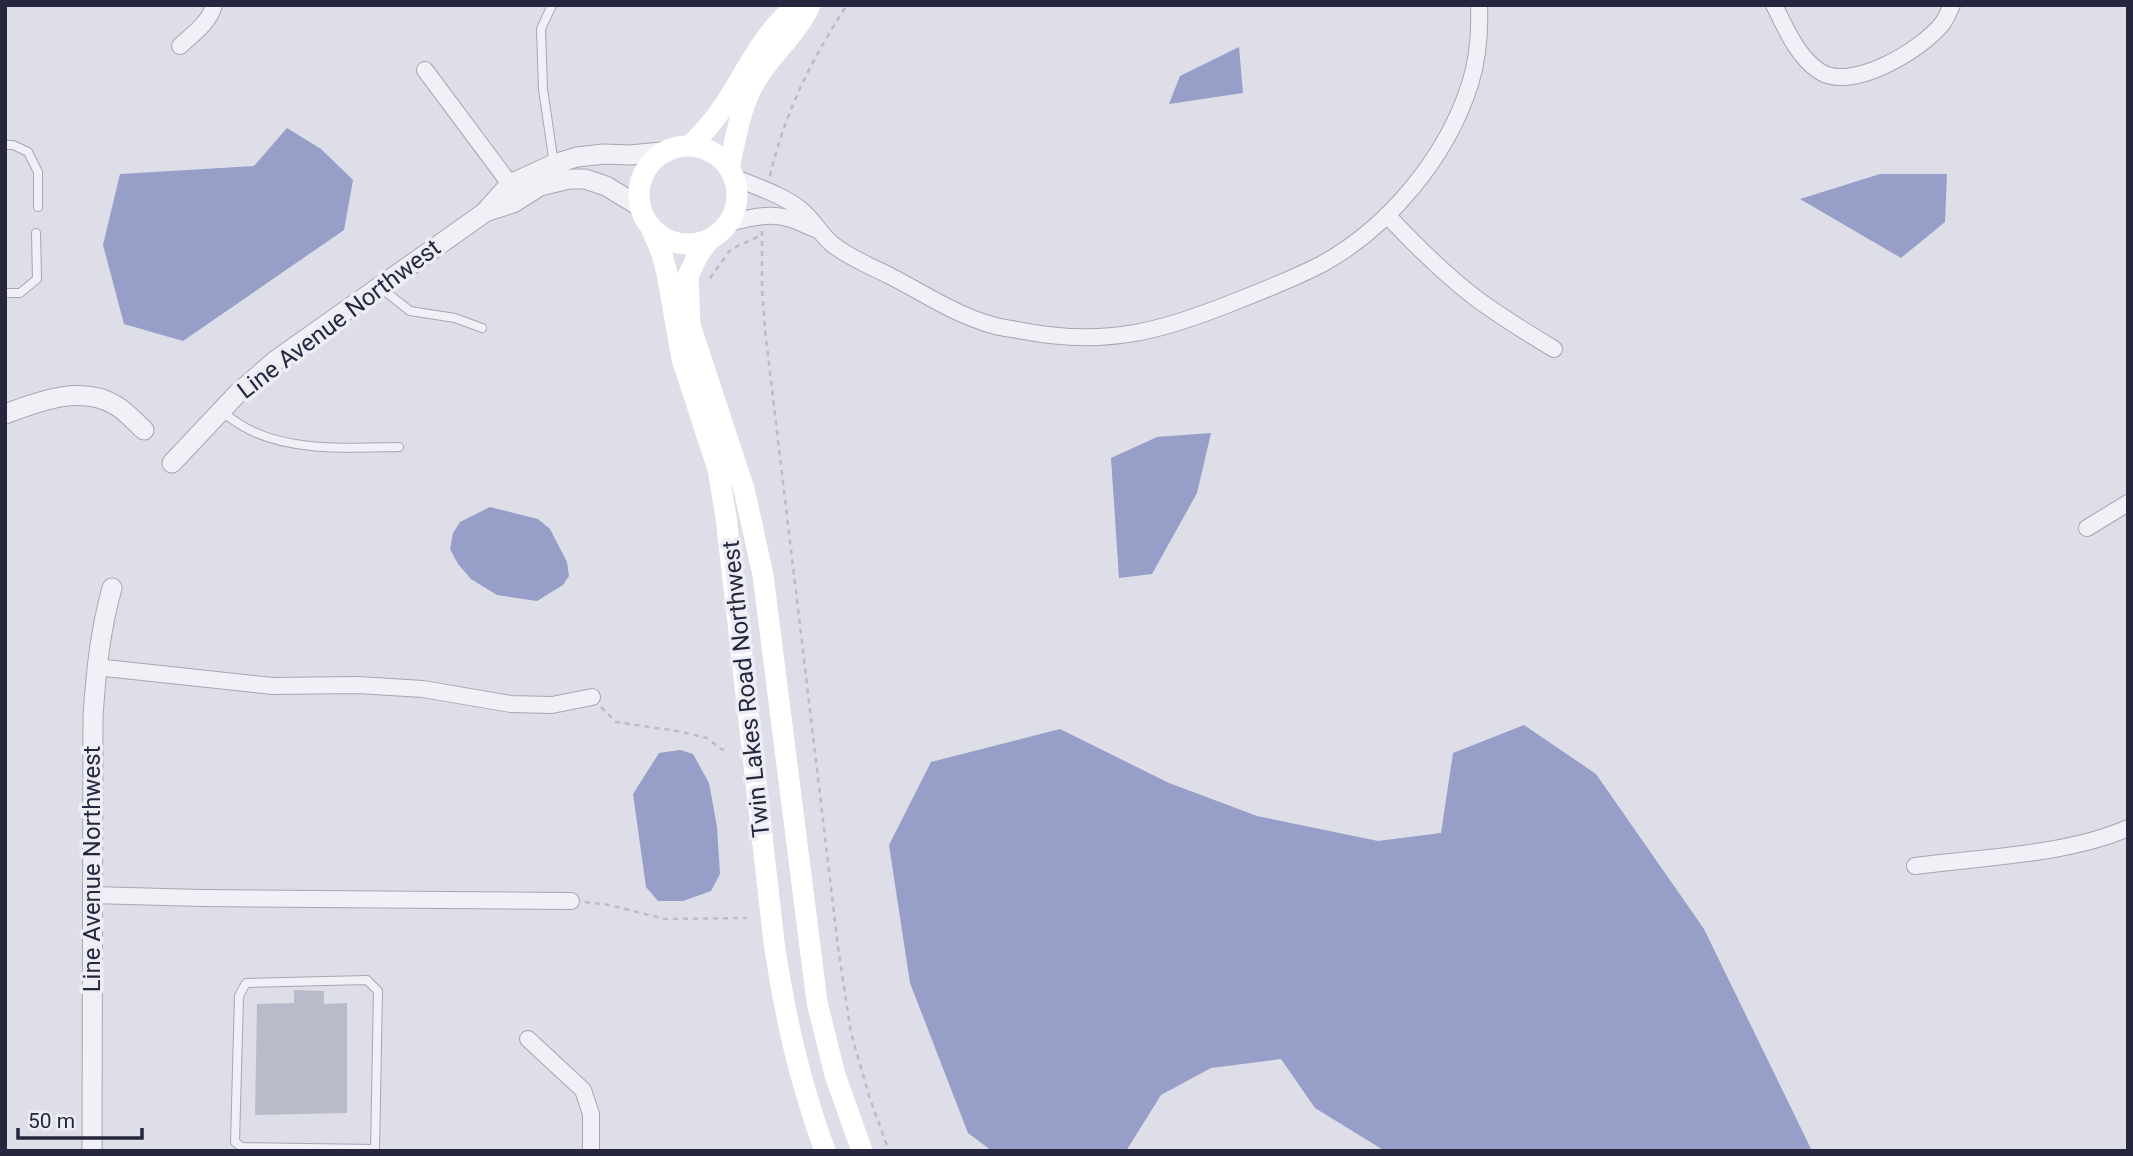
<svg xmlns="http://www.w3.org/2000/svg" width="2133" height="1156" font-family="Roboto,sans-serif">
	<rect width="100%" height="100%" fill="#dddee7"/>
	<g fill="#979ec8">
		<polygon points="1239,47 1243,93 1169,104 1180,76"/>
		<polygon points="287,128 321,149 353,180 344,230 183,341 124,324 103,245 120,174 254,166"/>
		<polygon points="1880,174 1947,174 1945,222 1901,258 1800,199"/>
		<polygon points="1211,433 1197,493 1152,574 1119,578 1111,458 1157,437"/>
		<polygon points="490,507 538,519 550,529 567,562 569,576 563,585 537,601 497,595 471,579 458,564 450,549 453,533 460,522"/>
		<polygon points="1524,725 1596,774 1704,929 1812,1151 1385,1151 1315,1108 1281,1059 1211,1068 1161,1095 1126,1151 992,1151 968,1133 910,983 889,845 931,762 1060,729 1169,783 1257,816 1378,841 1441,833 1453,753"/>
		<polygon points="680,750 693,754 709,783 717,827 720,874 711,891 683,901 658,901 646,887 633,794 659,753"/>
	</g>
	<polygon fill="#babbca" points="294,990 324,991 324,1004 347,1003 347,1113 255,1115 257,1004 294,1003"/>
	<g fill="none" stroke-linecap="round" stroke-linejoin="round">
		<g stroke="#a6a7b4" stroke-width="10">
			<g id="service">
				<polyline points="552,5 541,29 543,89 554,164"/>
				<polyline points="5,145 13,145 28,152 38,172 38,207"/>
				<polyline points="381,288 410,311 455,318 482,328"/>
				<polyline points="5,293 20,293 37,279 36,233"/>
				<path d="M221,411C229,417 238,424 248,429C291,452 352,448 399,447"/>
				<polyline points="375,1151 378,991 367,980 246,983 239,996 235,1142 242,1147 375,1149"/>
			</g>
		</g>
		<g stroke="#a6a7b4" stroke-width="18">
			<g id="minor">
				<path d="M1774,5C1786,29 1797,56 1819,71C1851,93 1921,50 1942,24C1946,19 1949,11 1952,5"/>
				<path d="M180,46C192,35 210,22 214,5"/>
				<polyline points="425,70 510,184"/>
				<path d="M734,177C756,187 781,194 800,209C813,219 820,234 832,244C849,258 873,267 892,277C925,294 956,315 992,325C1002,328 1013,329 1023,331C1107,347 1163,331 1239,300C1267,289 1295,278 1322,264C1389,227 1447,157 1470,84C1478,59 1480,31 1479,5"/>
				<path d="M1387,215C1416,246 1447,277 1481,302C1505,319 1529,334 1554,349"/>
				<path d="M728,223C749,218 770,212 791,219C800,222 809,227 818,230"/>
				<polyline points="2087,528 2128,503"/>
				<polyline points="96,667 272,686 358,685 423,689 511,704 552,705 592,697"/>
				<path d="M1915,866C1982,857 2067,855 2128,828"/>
				<polyline points="92,895 201,898 571,901"/>
				<polyline points="528,1039 583,1090 591,1114 591,1151"/>
			</g>
		</g>
		<g stroke="#a6a7b4" stroke-width="21">
			<g id="tertiary">
				<polyline points="488,211 513,203 540,186 569,179 585,179 606,186 639,206"/>
				<path d="M5,414C40,401 81,385 115,405C126,411 135,422 144,430"/>
				<polyline points="172,463 238,393 276,360 484,213 510,184 554,164 577,157 604,154 630,155 661,152"/>
				<path d="M92,1151L93,716C96,672 100,631 112,588"/>
			</g>
		</g>
		<g stroke="#bbbcc6" stroke-width="2.5" stroke-dasharray="5 5" stroke-linecap="butt">
			<path d="M770,176C785,112 811,60 847,5"/>
			<polyline points="762,231 762,289 765,330 838,947 851,1033 870,1099 889,1151"/>
			<polyline points="710,278 731,249 762,235"/>
			<polyline points="601,707 616,722 677,731 707,738 721,749 729,751"/>
			<polyline points="585,902 609,905 665,919 747,918"/>
		</g>
		<use href="#service" stroke="#f0f0f6" stroke-width="8"/>
		<use href="#minor" stroke="#f0f0f6" stroke-width="16"/>
		<use href="#tertiary" stroke="#f0f0f6" stroke-width="19"/>
		<g stroke="#fff" stroke-width="21">
			<path d="M691,145C703,133 714,121 723,107C746,73 764,30 798,5"/>
			<circle cx="688" cy="195" r="49"/>
			<path d="M729,168C736,138 740,106 756,80C772,53 797,34 810,5"/>
			<path d="M652,230L661,251L667,273L682,359L718,469L726,517L774,942C785,1017 799,1079 825,1151"/>
			<polyline points="709,240 698,255 688,276 690,325 744,489 763,575 817,1002 835,1075 862,1151"/>
		</g>
	</g>
	<g text-anchor="middle" dominant-baseline="central" stroke-width="7" stroke-linejoin="round" paint-order="stroke">
		<g font-size="24" fill="#26273e" stroke="#ededf5">
			<text transform="translate(339 319) rotate(-37)">Line Avenue Northwest</text>
			<text transform="translate(746 689) rotate(-96)">Twin Lakes Road Northwest</text>
			<text transform="translate(92 869) rotate(-90)">Line Avenue Northwest</text>
		</g>
	</g>
	<rect width="2133" height="1156" fill="none" stroke="#26273e" stroke-width="14"/>
	<path d="M18 1128v10h124v-10" fill="none" stroke="#26273e" stroke-width="3.5"/>
	<text x="28" y="1128" font-size="21" fill="#26273e" stroke="#ededf5" stroke-width="5" paint-order="stroke">50 m</text>
</svg>
